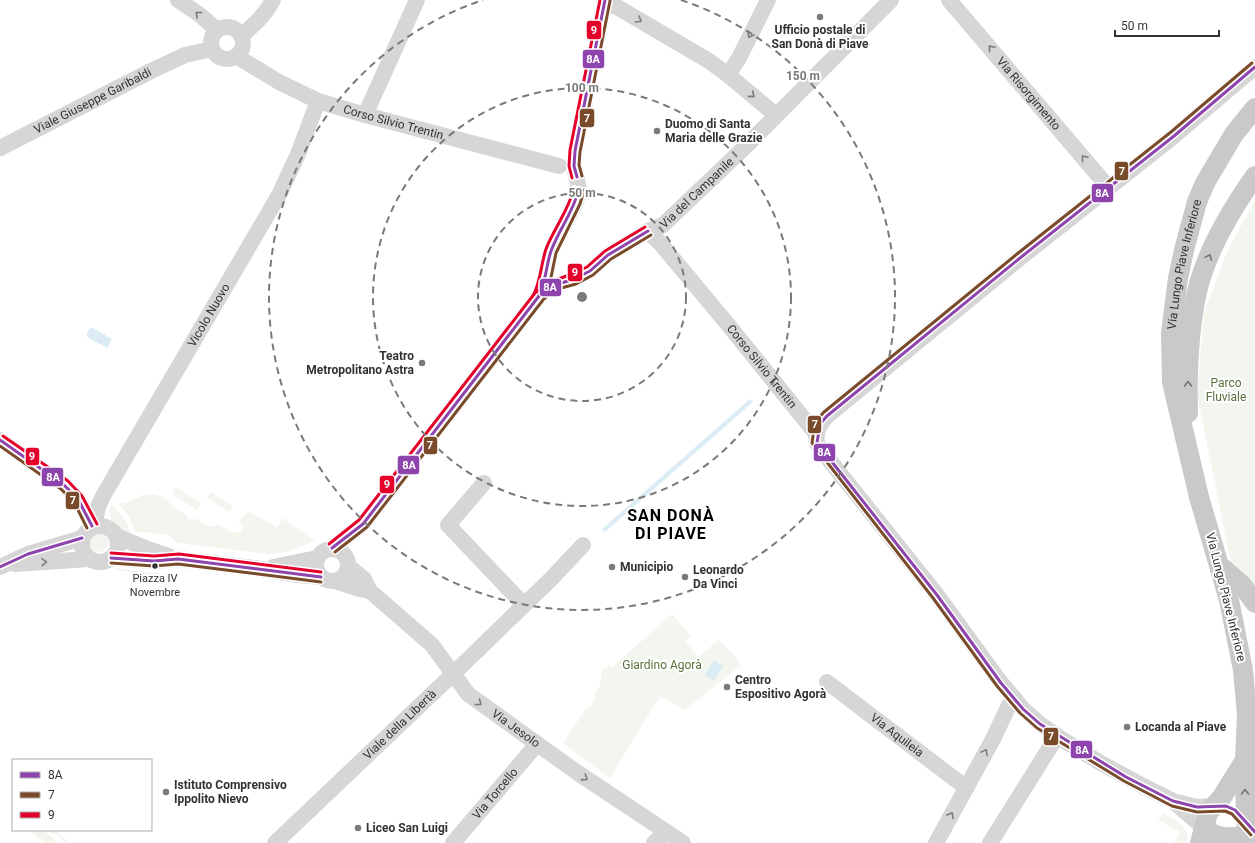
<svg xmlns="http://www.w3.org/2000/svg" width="1255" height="843" font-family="Roboto,sans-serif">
	<rect width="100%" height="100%" fill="#fff"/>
	<g fill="#f3f6ee">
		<polygon points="1255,201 1255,589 1231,563 1197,394 1204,312 1229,247"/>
		<polygon points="176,487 201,503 197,510 172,494"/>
		<polygon points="210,492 233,506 229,512 207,498"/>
		<path d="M154,494C166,496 167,502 176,508C182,511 185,514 189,519H195L210,527L219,524L232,533L240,532L243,527L239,522L246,513L251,512L277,528L282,518L315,541L288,552L269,554L177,543L169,535L134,531C132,519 126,511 118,503H126L144,495Z"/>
		<path d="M112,504L126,521L131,535C128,534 124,533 122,532C113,527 106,513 112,504Z"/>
		<circle cx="99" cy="543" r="9"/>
		<polygon points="114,568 172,575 172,577 115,570"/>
		<polygon points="672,614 691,636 685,641 698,657 719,640 733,654 741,665 685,710 660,696 610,778 563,743 587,707 590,708 596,697 594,696 600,685 602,668 604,669 609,665 611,668"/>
		<path d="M1163,813C1177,821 1189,824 1187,843H1174L1180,832L1158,820Z"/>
		<polygon points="28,830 43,830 59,843 45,843"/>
		<path d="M46,830H55L70,843C63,843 61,837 56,834C52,833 50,833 46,830Z"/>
	</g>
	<g fill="#dbecf4">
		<polygon points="90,328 93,328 112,339 107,348 87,337 87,334"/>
		<polygon points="750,399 753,402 605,532 602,529"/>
		<polygon points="714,660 723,666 714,681 705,675"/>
	</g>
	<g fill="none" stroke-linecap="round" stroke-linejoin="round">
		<g stroke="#d6d6d6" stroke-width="16">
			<polyline points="178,0 200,15 217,30"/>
			<path id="s1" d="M949,0L1109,188"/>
			<polyline points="604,3 617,7 709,61 728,75 776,115"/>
			<circle cx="227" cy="43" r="16"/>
			<path d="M241,36C254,25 265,15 273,0"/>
			<path id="s2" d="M236,56L279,82L318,101L365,115L559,166"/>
			<polyline points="728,75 739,58 768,0"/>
			<polyline points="365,115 417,0"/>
			<path id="s3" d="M0,148L151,71L185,55L212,49"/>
			<path id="s4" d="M648,231L660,243L730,327L817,435"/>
			<polyline points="539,296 544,285 551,251 576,202 579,189 574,166 575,151 605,0"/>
			<polyline points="0,440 64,485 78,499 85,511 92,526"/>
			<polyline points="484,483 448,525 524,605"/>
			<circle cx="100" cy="544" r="18"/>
			<path id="s5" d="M94,526L98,507L103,496L279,195L298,154L318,101"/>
			<polyline points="116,536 145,548 169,556"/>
			<path id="s6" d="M332,548L363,524L539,296L552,286L574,279L590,271L608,255L648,231L663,225L746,146L891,0"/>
			<circle cx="332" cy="565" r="16"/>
			<polyline points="111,558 154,561 178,559 262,569 298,575 321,577"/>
			<polyline points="15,564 89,559"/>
			<path id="s7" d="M348,566L364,579L370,591L432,645L468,694L575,771L683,843"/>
			<polyline points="0,567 28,554 82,538"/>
			<polyline points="273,567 317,558"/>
			<polyline points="335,581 359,589 370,591"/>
			<path id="s8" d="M827,682L960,783L967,787"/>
			<polyline points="1174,802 1204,828"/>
			<path d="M1215,806L1197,807L1173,801L1143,786L1099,762L1060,738L1040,724L1023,709L998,679L937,595L822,451C821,448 818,445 817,443C814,433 821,423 827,416L1020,258L1174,136L1255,67"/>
			<path id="s9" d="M275,843L453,674L550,580L583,545"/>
			<path id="s10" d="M453,843L537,744"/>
			<polyline points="654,843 666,832"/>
			<polyline points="936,843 993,739 1013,697"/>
			<polyline points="990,843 1057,736"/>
		</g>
		<g stroke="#c9c9c9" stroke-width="20">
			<path d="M1188,413C1187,373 1188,332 1197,292C1206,252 1231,210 1255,176"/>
			<polyline points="1219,565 1242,585 1255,603"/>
			<path id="s11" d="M1246,823L1245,760L1247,714L1243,670L1229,600L1199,497L1172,382L1171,333L1178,278L1185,246L1197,202L1205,183L1234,134L1255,108"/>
			<path d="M1204,828C1222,843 1234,835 1255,836"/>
			<polyline points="1200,843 1208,813 1222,797 1245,760"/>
		</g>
		<g stroke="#fff" stroke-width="6">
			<g id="bus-1">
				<polyline points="1255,67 1174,136 1020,258 827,416 820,424 817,443 937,595 1001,683 1023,709 1040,724 1126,777 1173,801 1197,807 1226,806 1235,810 1255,832"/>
				<polyline points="577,177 574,166 575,151 605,0"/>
				<path d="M539,296C546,281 546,266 551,251C559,229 573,213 579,189"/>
				<polyline points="0,440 64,485 78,499 92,526"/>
				<polyline points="332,548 363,524 539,296 552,286 574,279 590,271 608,255 648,231"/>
				<polyline points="111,558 154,561 178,559 321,577"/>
				<polyline points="0,567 28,554 82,538"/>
			</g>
		</g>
		<g stroke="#fff" stroke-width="6">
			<g id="bus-2">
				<polyline points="582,176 579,165 580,152 610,1"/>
				<polyline points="544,298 549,287 556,253 580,204 584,190"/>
				<polyline points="0,446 61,489 74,502 87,528"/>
				<polyline points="335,552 367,527 543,300 554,290 576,284 593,275 611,259 651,235"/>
				<polyline points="111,563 154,566 178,564 321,582"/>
				<polyline points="1251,835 1232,814 1225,811 1197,812 1172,806 1124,781 1037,728 1020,713 997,686 933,598 812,443 815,422 824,412 1017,254 1171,132 1252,63"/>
			</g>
		</g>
		<g stroke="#fff" stroke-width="6">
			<g id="bus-3">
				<polyline points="572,178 569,166 570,150 600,0"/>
				<path d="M534,294C541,279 541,264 546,249C554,228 569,210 574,188"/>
				<polyline points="3,436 68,481 82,496 97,524"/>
				<polyline points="329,544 359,520 535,293 550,282 572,274 587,267 605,251 645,227"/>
				<polyline points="111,553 154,556 179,554 321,572"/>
			</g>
		</g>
		<use href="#bus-1" stroke="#8e44ad" stroke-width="3"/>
		<use href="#bus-2" stroke="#7a4b2a" stroke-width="3"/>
		<use href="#bus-3" stroke="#e4002b" stroke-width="3"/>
	</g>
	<defs><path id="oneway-chevron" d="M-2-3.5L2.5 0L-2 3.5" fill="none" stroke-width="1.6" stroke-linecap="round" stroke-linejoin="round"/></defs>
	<g stroke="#7c7c7c">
		<use href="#oneway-chevron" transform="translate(198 14) rotate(-141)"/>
		<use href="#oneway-chevron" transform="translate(639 20) rotate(30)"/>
		<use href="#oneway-chevron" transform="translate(750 35) rotate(117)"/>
		<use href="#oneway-chevron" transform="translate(991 48) rotate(-131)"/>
		<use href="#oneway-chevron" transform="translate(752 95) rotate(40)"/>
		<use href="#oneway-chevron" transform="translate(1084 158) rotate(-130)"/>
		<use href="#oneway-chevron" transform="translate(44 562) rotate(-4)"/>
		<use href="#oneway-chevron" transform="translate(479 703) rotate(36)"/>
		<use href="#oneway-chevron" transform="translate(985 752) rotate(-62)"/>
		<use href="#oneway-chevron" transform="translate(585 778) rotate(33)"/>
		<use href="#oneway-chevron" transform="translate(951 815) rotate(-61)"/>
	</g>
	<g stroke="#767676">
		<use href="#oneway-chevron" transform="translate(1209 257) rotate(-66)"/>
		<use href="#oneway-chevron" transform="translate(1188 384) rotate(-92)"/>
		<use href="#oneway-chevron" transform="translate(1245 792) rotate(-91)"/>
	</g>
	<g fill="none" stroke="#7a7a7a" stroke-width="2" stroke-dasharray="7 5">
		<circle cx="582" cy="297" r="104"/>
		<circle cx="582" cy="297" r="209"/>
		<path d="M681 0A313 313 0 1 1 483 0"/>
	</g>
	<g fill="#7a7a7a" stroke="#fff" stroke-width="1.5">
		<circle cx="820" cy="17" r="4"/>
		<circle cx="657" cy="131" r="4"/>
		<circle cx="422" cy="363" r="4"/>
		<circle cx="612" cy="567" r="4"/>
		<circle cx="685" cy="577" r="4"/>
		<circle cx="727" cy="687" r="4"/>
		<circle cx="1127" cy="727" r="4"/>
		<circle cx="166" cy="792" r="4"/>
		<circle cx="358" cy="828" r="4"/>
	</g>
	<circle fill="#323232" stroke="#fff" stroke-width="1.5" cx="155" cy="566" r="3.5"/>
	<g text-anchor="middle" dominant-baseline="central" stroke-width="4" stroke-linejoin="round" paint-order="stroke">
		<g font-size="11" fill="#323232" stroke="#fff">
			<text x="155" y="578">Piazza IV<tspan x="155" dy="14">Novembre</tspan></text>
		</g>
		<g font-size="12" font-weight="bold" fill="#323232" stroke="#fff" text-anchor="start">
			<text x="820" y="30" text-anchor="middle">Ufficio postale di<tspan x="820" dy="14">San Donà di Piave</tspan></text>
			<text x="665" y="124">Duomo di Santa<tspan x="665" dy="14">Maria delle Grazie</tspan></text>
			<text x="414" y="356" text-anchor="end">Teatro<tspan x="414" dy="14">Metropolitano Astra</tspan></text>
			<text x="620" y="567">Municipio</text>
			<text x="693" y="570">Leonardo<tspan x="693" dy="14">Da Vinci</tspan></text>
			<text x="735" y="680">Centro<tspan x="735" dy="14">Espositivo Agorà</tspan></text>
			<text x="1135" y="727">Locanda al Piave</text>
			<text x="174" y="785">Istituto Comprensivo<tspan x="174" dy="14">Ippolito Nievo</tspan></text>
			<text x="366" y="828">Liceo San Luigi</text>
		</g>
		<g font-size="12" fill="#323232" stroke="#fff">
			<text stroke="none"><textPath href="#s1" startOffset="123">Via Risorgimento</textPath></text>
			<text stroke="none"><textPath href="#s3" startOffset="104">Viale Giuseppe Garibaldi</textPath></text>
			<text stroke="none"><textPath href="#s2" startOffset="172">Corso Silvio Trentin</textPath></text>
			<text stroke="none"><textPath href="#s6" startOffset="518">Via del Campanile</textPath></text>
			<text stroke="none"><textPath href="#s11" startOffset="569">Via Lungo Piave Inferiore</textPath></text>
			<text stroke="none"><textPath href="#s5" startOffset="241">Vicolo Nuovo</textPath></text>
			<text stroke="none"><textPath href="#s4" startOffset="177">Corso Silvio Trentin</textPath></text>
			<text transform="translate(1226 597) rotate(76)">Via Lungo Piave Inferiore</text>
			<text stroke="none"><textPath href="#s9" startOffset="172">Viale della Libertà</textPath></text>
			<text stroke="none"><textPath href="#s7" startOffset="236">Via Jesolo</textPath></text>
			<text stroke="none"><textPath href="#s8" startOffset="88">Via Aquileia</textPath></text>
			<text stroke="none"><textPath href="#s10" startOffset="65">Via Torcello</textPath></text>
		</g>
		<g font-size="12" fill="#59713c" stroke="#fff">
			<text x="1226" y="383">Parco<tspan x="1226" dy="14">Fluviale</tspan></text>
			<text x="662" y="665">Giardino Agorà</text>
		</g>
		<g font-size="16" font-weight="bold" letter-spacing="1" fill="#000" stroke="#fff">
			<text x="671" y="515">SAN DONÀ<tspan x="671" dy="18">DI PIAVE</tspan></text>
		</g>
	</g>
	<circle cx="582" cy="297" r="6" fill="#7a7a7a" stroke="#fff" stroke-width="2"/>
	<g font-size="12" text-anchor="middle" font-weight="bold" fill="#7a7a7a" stroke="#fff" stroke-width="4" stroke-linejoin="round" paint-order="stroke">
		<text x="803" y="80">150 m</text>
		<text x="582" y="92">100 m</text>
		<text x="582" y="197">50 m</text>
	</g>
	<g stroke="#fff" stroke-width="1.5">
		<rect x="586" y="20" width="16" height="20" rx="4" fill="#e4002b"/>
		<rect x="582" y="49" width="23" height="20" rx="4" fill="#8e44ad"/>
		<rect x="579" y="108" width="16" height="20" rx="4" fill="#7a4b2a"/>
		<rect x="1114" y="161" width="15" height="20" rx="4" fill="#7a4b2a"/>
		<rect x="1091" y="183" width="23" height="20" rx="4" fill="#8e44ad"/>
		<rect x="567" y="263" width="16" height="19" rx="4" fill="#e4002b"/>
		<rect x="539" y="278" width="23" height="19" rx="4" fill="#8e44ad"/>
		<rect x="807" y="415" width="15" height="19" rx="4" fill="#7a4b2a"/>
		<rect x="423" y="436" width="15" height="19" rx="4" fill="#7a4b2a"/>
		<rect x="813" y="443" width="23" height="19" rx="4" fill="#8e44ad"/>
		<rect x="25" y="447" width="15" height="19" rx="4" fill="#e4002b"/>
		<rect x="397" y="455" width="23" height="20" rx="4" fill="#8e44ad"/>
		<rect x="41" y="467" width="23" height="20" rx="4" fill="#8e44ad"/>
		<rect x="379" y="475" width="16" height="19" rx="4" fill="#e4002b"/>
		<rect x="65" y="491" width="15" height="19" rx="4" fill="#7a4b2a"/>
		<rect x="1043" y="727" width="16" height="19" rx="4" fill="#7a4b2a"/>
		<rect x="1070" y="740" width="23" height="19" rx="4" fill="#8e44ad"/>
	</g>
	<g font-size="11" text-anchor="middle" font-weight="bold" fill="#fff">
		<text x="594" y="34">9</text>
		<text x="593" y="63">8A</text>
		<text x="587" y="122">7</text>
		<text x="1122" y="175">7</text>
		<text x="1102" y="197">8A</text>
		<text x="575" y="276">9</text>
		<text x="550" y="291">8A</text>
		<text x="815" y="428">7</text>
		<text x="430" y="449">7</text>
		<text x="824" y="456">8A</text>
		<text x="32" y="460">9</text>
		<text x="409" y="469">8A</text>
		<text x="53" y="481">8A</text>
		<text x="387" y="488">9</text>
		<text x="73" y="504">7</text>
		<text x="1051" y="740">7</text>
		<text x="1082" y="754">8A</text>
	</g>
	<rect x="12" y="759" width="140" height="72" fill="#ffffff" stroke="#adadad"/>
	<rect x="20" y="772" width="20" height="6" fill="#8e44ad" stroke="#adadad"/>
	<text x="48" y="779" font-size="12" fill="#323232">8A</text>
	<rect x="20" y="792" width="20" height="6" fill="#7a4b2a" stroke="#adadad"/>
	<text x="48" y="799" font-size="12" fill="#323232">7</text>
	<rect x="20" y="812" width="20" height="6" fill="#e4002b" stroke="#adadad"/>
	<text x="48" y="819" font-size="12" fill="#323232">9</text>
	<path d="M1115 30v6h104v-6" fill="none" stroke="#323232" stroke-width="2"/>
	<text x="1121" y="30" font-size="12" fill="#323232" stroke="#ffffff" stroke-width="3" paint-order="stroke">50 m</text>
</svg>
